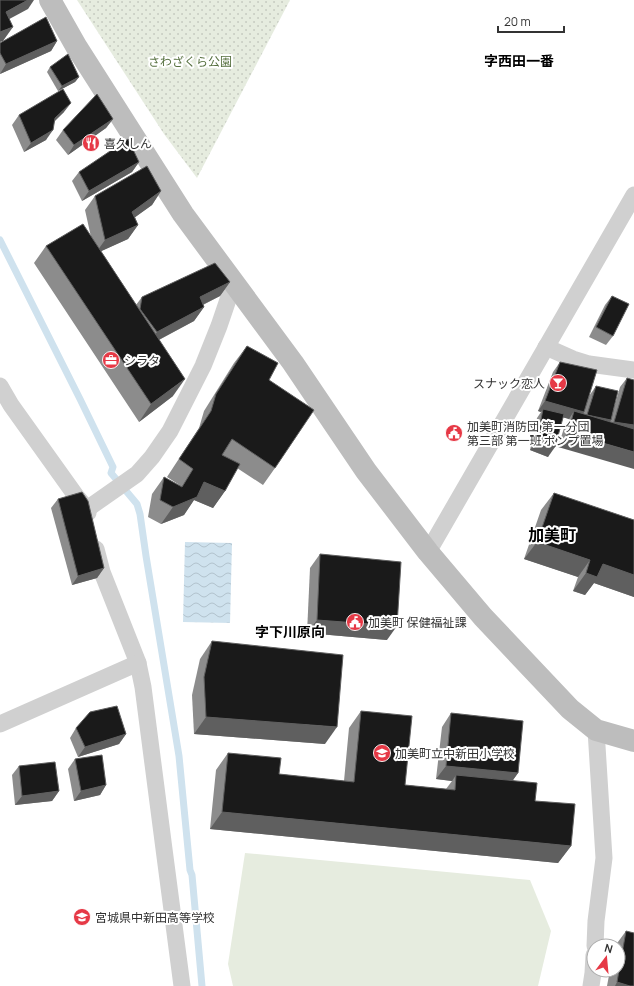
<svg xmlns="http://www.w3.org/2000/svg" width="634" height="986" font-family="Manrope,'Noto Sans JP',sans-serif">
	<defs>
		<pattern id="park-dots" width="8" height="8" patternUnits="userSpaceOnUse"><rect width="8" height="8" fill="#e6ecdf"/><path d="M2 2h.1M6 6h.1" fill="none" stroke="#c6cbc0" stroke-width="1.8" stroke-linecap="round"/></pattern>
		<pattern id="water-waves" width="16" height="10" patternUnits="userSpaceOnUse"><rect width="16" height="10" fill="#cfe2ee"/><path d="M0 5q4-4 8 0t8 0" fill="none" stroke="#b2c2cd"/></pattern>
	</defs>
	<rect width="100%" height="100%" fill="#fff"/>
	<polygon fill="#e6ecdf" points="245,853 530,880 551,931 538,986 233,986 228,964"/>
	<polygon fill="url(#park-dots)" points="77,0 290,0 197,178 164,134"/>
	<polygon fill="url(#water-waves)" points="185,542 232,543 230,623 183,622"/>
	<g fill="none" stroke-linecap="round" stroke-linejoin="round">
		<polyline stroke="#cfe2ee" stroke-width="7" points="0,240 80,399 113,467 111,473 137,504 140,514 146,556 179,756 190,870 192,875 202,986"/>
		<g stroke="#d0d0d0" stroke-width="17">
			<polyline points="546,347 573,359 589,364 634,370"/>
			<polyline points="0,386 11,405 76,496 87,509 88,513"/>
			<polyline points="87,509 137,474 152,457 170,431 203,366 219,326 234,282"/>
			<polyline points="96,549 102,572 138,663 143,687 164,849 182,986"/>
			<polyline points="428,552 634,195"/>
			<polyline points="0,724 138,663"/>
			<polyline points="595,946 596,921 604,858 596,730"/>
			<polyline points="591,986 593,973 594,955"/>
		</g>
		<polyline stroke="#bdbdbd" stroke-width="22" points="50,0 76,46 183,214 293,363 366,471 428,552 483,617 570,709 596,730 634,741"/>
	</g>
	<g fill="#8c8c8c">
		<polygon points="57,41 51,51 0,74 0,43"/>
		<polygon points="50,67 79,77 75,82 58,91 47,72"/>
		<polygon points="64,112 54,122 46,140 24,152 12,125 19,115"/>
		<polygon points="113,119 106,128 68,155 56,140 63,130"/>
		<polygon points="139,162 132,172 82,201 72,181 79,172"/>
		<polygon points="161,191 152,205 135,217 138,225 128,239 101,251 136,305 142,297 230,282 220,296 203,305 204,307 194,321 159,340 173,396 139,422 34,263 46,246 91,237 85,210 95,196"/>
		<polygon points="612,296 613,336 606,345 589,337 605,305"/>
		<polygon points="247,346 269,380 275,468 263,485 237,468 225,491 213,508 194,500 184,515 161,524 148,517 152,494 164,477 181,486 167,477 199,428 204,411 234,363"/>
		<polygon points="560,362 589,396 596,386 611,420 609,422 610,422 620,387 627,378 634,425 634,429 558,447 565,425 569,419 563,417 548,457 530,450 537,418 541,412 538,411 553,372"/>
		<polygon points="554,493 634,520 634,597 594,583 585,595 573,591 578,577 524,559 541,510"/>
		<polygon points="58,499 104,568 97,578 72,585 51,508"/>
		<polygon points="320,554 387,640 307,633 310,568"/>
		<polygon points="212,641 325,744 194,734 192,695 200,659"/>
		<polygon points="361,711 405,785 446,789 452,781 436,779 442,727 451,713 518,773 513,780 535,801 571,846 558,863 210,829 216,770 228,753 279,774 344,781 349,728"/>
		<polygon points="76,728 126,734 119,744 78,757 70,738"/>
		<polygon points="75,759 106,785 100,795 74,801 68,769"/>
		<polygon points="19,766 59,791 52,801 15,805 12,775"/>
		<polygon points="626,931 634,986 607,986 610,970 618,970 618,946 615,946"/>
	</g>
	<g fill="#5f5f5f">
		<polygon points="28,0 34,0 28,9 0,24 6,12"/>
		<polygon points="13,27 3,41 0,42 0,32"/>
		<polygon points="57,41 51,51 0,74 6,64"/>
		<polygon points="79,77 75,82 58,91 62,86"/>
		<polygon points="71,103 64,112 48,127 55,118"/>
		<polygon points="113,119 106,128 68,155 74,145"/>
		<polygon points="53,130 46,140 24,152 31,143"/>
		<polygon points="139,162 132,172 82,201 89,191"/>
		<polygon points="161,191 152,205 123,226 132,212"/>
		<polygon points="138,225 128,239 95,254 105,240"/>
		<polygon points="230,282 220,296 190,311 200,297"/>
		<polygon points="204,307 194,321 147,346 157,332"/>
		<polygon points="185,379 173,396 139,422 151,404"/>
		<polygon points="545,401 584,412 578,421 574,411 569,419 543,412 543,409 541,412 538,411"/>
		<polygon points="587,415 611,420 604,429"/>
		<polygon points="614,422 634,425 634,428 630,435 608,431"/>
		<polygon points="568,433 634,452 634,469 558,447"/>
		<polygon points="537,441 555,447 548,457 530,450"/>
		<polygon points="204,482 225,491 213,508 194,500 184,515 161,524 173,507"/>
		<polygon points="537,542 590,560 578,577 524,559"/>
		<polygon points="603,564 634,575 634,597 594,583 585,595 573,591 586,573"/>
		<polygon points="104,568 97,578 72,585 78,576"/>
		<polygon points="317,620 397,626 387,640 307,633"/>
		<polygon points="206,717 337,727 325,744 194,734"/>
		<polygon points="126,734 119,744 78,757 85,747"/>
		<polygon points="446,766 518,773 508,787 456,775 452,781 436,779"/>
		<polygon points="106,785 100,795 74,801 81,791"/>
		<polygon points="59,791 52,801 15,805 22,796"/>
		<polygon points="222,812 571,846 558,863 210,829"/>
		<polygon points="617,982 630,986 615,986"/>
	</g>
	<g fill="#1a1a1a" stroke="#5f5f5f">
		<polygon points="0,0 28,0 6,12 13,27 0,32"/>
		<polygon points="46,17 57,41 6,64 0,53 0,43"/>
		<polygon points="68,54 79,77 62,86 50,67"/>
		<polygon points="63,89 71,103 55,118 53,130 31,143 19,115"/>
		<polygon points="97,94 113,119 74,145 63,130"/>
		<polygon points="128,139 139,162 89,191 79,172"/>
		<polygon points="147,166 161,191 132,212 138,225 105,240 95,196"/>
		<polygon points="83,224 185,379 151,404 46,246"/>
		<polygon points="215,263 230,282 200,297 204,307 157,332 140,309 142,297"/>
		<polygon points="612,296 629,304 613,336 596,327"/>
		<polygon points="247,346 278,363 269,380 314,410 275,468 232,439 222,455 240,464 225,491 204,482 197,497 173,507 160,500 164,477 182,487 193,469 179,459 211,411 216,394"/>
		<polygon points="560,362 597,370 584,412 545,401"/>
		<polygon points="627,378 634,380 634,425 614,422"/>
		<polygon points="596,386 618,391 611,420 587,415"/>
		<polygon points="543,409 564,414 555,447 537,441"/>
		<polygon points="574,411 634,429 634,452 568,433"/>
		<polygon points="82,492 88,501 104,568 78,576 58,499"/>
		<polygon points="554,493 634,520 634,575 603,564 597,577 586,573 590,560 537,542"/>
		<polygon points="320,554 401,562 397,626 317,620"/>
		<polygon points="212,641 343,655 337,727 206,717 204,677"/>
		<polygon points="117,706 126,734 85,747 76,728 90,712"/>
		<polygon points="361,711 412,716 405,785 455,790 456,775 537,783 535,801 575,804 571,846 222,812 228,753 281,758 279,774 354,782"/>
		<polygon points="451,713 523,721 518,773 446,766"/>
		<polygon points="102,755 106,785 81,791 75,759"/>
		<polygon points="55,762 59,791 22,796 19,766"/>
		<polygon points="626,931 634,933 634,986 630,986 617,982"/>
	</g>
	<defs>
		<g id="restaurant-disc" transform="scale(0.9)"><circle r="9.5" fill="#e63946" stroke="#fff"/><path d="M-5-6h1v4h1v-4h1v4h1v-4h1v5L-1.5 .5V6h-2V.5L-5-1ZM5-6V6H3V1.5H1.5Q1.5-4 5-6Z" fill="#fff"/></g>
		<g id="office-disc" transform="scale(0.9)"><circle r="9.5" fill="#e63946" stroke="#fff"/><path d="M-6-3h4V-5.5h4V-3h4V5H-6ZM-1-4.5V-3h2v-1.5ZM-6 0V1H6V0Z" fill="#fff"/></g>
		<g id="bar-disc" transform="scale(0.9)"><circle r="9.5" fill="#e63946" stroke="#fff"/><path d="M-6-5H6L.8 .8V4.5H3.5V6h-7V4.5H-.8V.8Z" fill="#fff"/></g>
		<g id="civic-disc" transform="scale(0.9)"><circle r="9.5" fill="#e63946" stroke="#fff"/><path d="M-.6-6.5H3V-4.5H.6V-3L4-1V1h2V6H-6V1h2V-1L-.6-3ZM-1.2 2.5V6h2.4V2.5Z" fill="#fff"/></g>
		<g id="school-disc" transform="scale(0.9)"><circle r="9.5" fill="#e63946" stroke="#fff"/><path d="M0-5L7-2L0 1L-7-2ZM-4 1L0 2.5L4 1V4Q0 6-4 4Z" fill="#fff"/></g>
	</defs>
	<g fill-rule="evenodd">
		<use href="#restaurant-disc" x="91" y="143"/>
		<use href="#office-disc" x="111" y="360"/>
		<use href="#bar-disc" x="558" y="383"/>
		<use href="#civic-disc" x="454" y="433"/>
		<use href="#civic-disc" x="355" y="622"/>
		<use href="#school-disc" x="382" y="753"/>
		<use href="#school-disc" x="82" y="917"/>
	</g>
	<g text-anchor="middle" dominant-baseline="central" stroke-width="4" stroke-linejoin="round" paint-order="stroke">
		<g font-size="12" fill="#56703f" stroke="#fff">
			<text x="190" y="61">さわざくら公園</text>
		</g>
		<g font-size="12" fill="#333" stroke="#fff" text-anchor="start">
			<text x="104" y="143">喜久しん</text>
			<text x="124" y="360">シラタ</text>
			<text x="545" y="383" text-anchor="end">スナック恋人</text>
			<text x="467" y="426">加美町消防団 第一分団<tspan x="467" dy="14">第三部 第一班 ポンプ置場</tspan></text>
			<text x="368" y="622">加美町 保健福祉課</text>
			<text x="395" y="753">加美町立中新田小学校</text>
			<text x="95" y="917">宮城県中新田高等学校</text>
		</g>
		<g font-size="14" font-weight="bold" fill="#000" stroke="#fff">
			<text x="519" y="60">字西田一番</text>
			<text x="290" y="631">字下川原向</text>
		</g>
		<g font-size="16" font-weight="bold" fill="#000" stroke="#fff">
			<text x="552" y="535">加美町</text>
		</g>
	</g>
	<g transform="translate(606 958) rotate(16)"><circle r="19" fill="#ffffff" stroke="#adadad"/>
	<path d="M0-3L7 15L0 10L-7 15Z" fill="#e63946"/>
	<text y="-6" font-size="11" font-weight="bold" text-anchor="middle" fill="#333333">N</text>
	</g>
	<path d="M498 26v6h66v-6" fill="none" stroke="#333333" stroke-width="2"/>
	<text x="504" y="26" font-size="12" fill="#333333" stroke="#ffffff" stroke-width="3" paint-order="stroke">20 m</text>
</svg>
